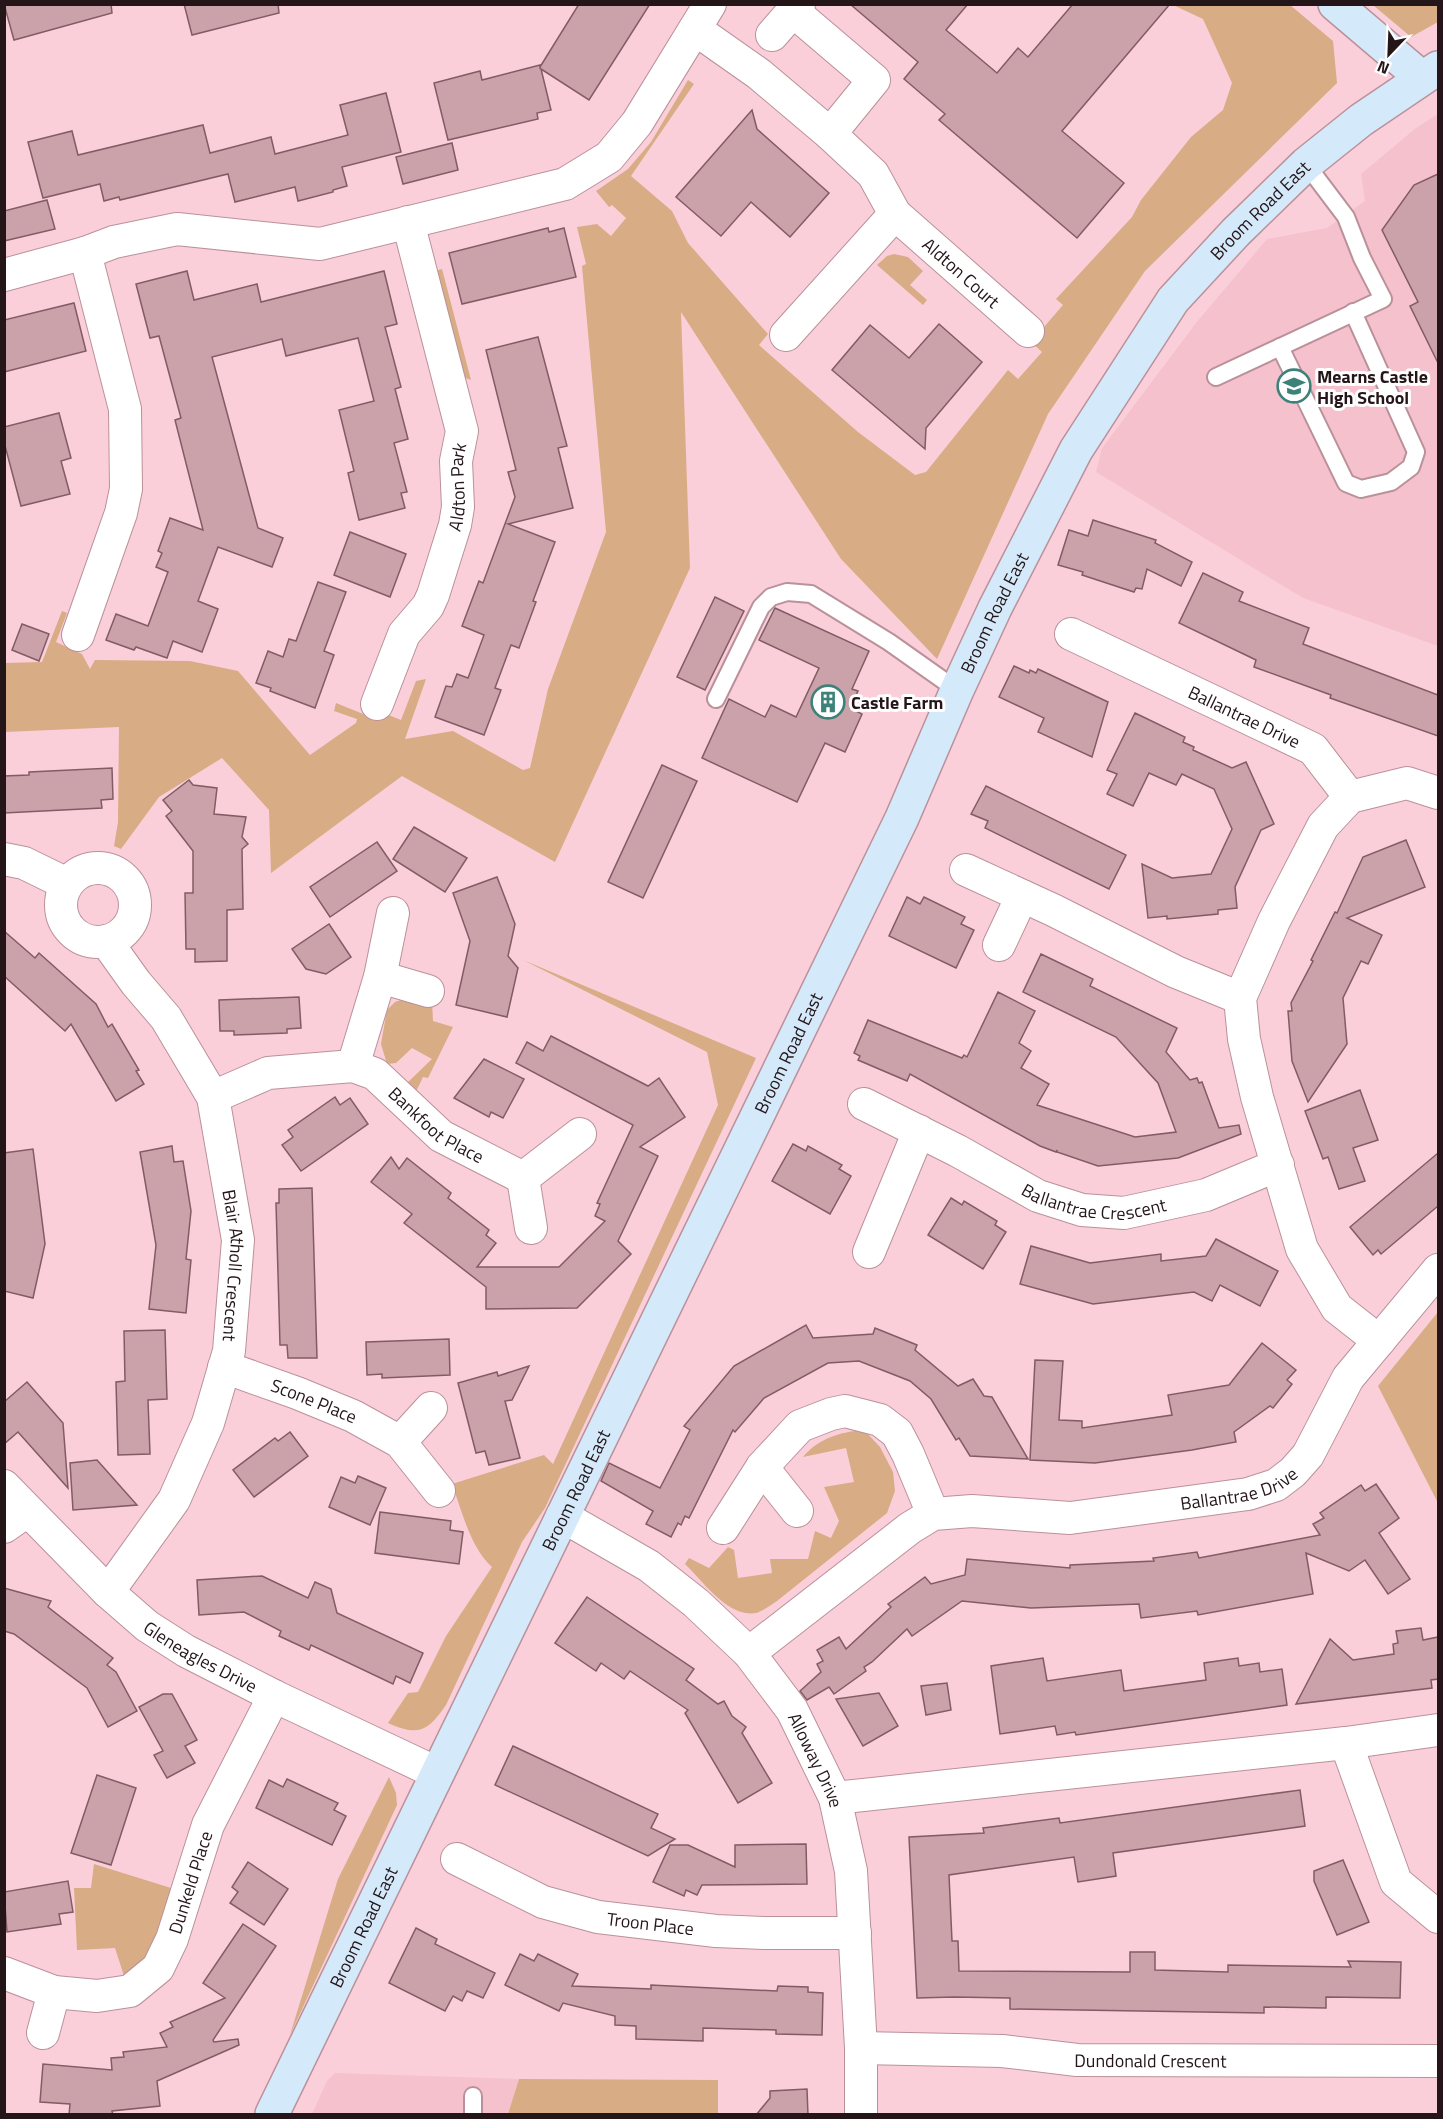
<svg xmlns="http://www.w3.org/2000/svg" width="1443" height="2119" font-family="'Titillium Web',sans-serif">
	<rect width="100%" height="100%" fill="#fbcfd9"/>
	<g fill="#f5c1cc">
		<polygon points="1438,114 1438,646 1303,598 1096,472 1102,448 1196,323 1267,239 1327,228 1365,201 1361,174 1416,128"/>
		<polygon points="335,2073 519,2079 508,2114 312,2114 327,2081"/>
	</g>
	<g fill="#d8ac84">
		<polygon points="1173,5 1290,5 1333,41 1337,83 1145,271 1048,414 937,659 841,559 681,312 690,568 555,862 402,776 271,873 269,810 222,758 159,797 121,849 114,846 118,822 119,727 5,732 4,663 42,662 62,611 67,613 56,642 82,654 90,669 95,660 190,661 238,671 310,755 356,723 357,719 334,711 336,703 373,718 376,710 401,720 416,681 426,679 405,739 453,731 523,770 530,768 548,689 606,532 582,266 586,264 577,227 597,224 611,236 626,218 612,205 609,207 596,191 628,169 651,142 688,80 694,84 631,176 672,211 688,243 768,334 759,345 858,432 915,475 926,472 1008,370 1018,379 1042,352 1031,342 1063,305 1056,299 1132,217 1141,200 1191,137 1223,110 1232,83 1203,19"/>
		<polygon points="1373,5 1438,5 1438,22 1411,37"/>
		<polygon points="894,254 908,257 923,271 910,285 927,300 923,305 877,265 887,256"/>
		<polygon points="442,269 471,380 460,376 435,271"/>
		<path d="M523,960L756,1058L545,1508L522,1542L446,1705C428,1731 419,1737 388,1723L408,1693L418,1692L446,1636L492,1567C470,1547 462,1511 452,1484L544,1455L553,1464L718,1105L707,1052Z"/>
		<polygon points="410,997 432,1001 433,1021 453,1027 428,1078 423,1077 413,1098 404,1086 432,1059 412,1048 396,1063 387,1064 381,1044 387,1010 395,1002"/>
		<polygon points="1438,1312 1438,1503 1378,1386"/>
		<path d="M864,1430L880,1447L893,1472L895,1491L887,1513L777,1601C771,1605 763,1611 756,1613C728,1618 703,1581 685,1564L689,1558L709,1568L728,1547L734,1550L738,1578L772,1573L770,1559H808L815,1531L831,1538L839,1521L824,1487L854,1482L846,1448L803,1457C819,1438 840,1432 864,1430Z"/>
		<polygon points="389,1777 396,1793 397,1805 290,2035 338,1879"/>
		<polygon points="94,1864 171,1888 157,1944 142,1968 125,1979 115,1948 77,1950 74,1888 91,1888"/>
		<polygon points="519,2079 718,2080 718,2114 508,2114"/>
	</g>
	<g fill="#cba1aa" stroke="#825c65" stroke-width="1.5">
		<polygon points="4,4 111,4 112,13 14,40"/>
		<polygon points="184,4 278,4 279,13 192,35"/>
		<polygon points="579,4 650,4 589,100 541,69 551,110 537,113 538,119 448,140 434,83 480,71 482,80 540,65 540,67"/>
		<polygon points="850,4 968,4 946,30 997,73 1018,48 1028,57 1073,4 1170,4 1062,131 1124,183 1077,238 939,120 945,114 904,79 918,62"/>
		<polygon points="386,93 401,152 342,167 347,186 333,190 333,192 298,201 295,187 235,202 228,174 120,200 119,197 104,201 100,184 43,198 28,142 72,131 78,155 203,125 210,153 271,137 275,154 348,135 340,105"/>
		<polygon points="752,110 757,129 829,193 790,237 751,202 721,236 676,197"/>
		<polygon points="452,143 458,170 403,184 396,157"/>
		<polygon points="1438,174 1438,363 1410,306 1418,302 1382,230 1414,185"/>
		<polygon points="47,200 55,229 4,241 4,211"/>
		<polygon points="548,228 549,232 564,228 576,277 462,304 449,253"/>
		<polygon points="187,271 194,300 257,284 261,302 384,271 397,324 385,327 401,387 395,389 408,439 394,443 407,492 401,493 405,508 359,520 348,473 354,471 339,410 374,401 358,338 286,356 282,339 212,357 258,528 283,538 272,567 218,547 198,601 218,609 202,652 173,641 167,658 136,647 134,650 106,640 116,614 148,626 168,572 156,567 162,553 158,551 170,518 203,530 175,420 181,418 159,336 150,338 136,284"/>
		<polygon points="74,303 86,351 4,372 4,320"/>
		<polygon points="939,324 982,362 926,428 925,449 832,370 870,325 909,358"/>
		<polygon points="538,337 567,446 558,448 573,508 508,524 555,542 533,601 536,602 519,648 511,645 495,688 501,690 484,735 435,717 446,686 452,687 457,674 468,678 484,635 462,626 479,581 483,583 515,497 508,472 516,470 486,350"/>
		<polygon points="59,413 71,458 61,461 70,494 21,506 4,442 4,427"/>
		<polygon points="1093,520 1156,540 1155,543 1192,562 1181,586 1147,569 1142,589 1136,588 1134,592 1082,575 1083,572 1058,565 1069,530 1088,536"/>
		<polygon points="350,532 406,554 390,597 334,575"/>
		<polygon points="1203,573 1243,592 1239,601 1309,628 1303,644 1438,695 1438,736 1330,698 1331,695 1254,667 1256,660 1179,623"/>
		<polygon points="318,582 346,592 324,651 334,655 315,708 270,691 271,688 256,683 268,651 283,657 289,639 296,641"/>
		<polygon points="715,597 744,611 705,690 677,677"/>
		<polygon points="775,608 869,651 852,689 858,691 850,708 862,714 845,752 825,743 797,802 702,758 729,699 765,717 771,705 796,717 819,668 759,640"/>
		<polygon points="22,624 49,634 39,661 12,650"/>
		<polygon points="1014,666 1029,673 1030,670 1036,673 1038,669 1108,702 1092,757 1038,732 1044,718 999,697"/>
		<polygon points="1135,713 1185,737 1183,742 1194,747 1193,750 1232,768 1246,762 1274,824 1261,830 1235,887 1237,908 1218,910 1218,914 1167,919 1167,916 1148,918 1142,864 1172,878 1211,874 1232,829 1214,789 1182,774 1176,785 1149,773 1133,806 1107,794 1117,774 1107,770"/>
		<polygon points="662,765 697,781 643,898 608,882"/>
		<polygon points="112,768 113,799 101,800 102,808 4,813 4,776 29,775 29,772"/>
		<polygon points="189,780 193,785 217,788 214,814 246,817 242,837 248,844 242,849 243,909 227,910 227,961 195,962 195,949 186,949 185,893 193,893 193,851 166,816 172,811 163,800"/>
		<polygon points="986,786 1126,855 1109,889 985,828 988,821 971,814"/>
		<polygon points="414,827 467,858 445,892 393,859"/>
		<polygon points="1406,840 1425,887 1347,918 1382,935 1368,964 1361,961 1343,998 1347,1044 1308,1102 1292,1061 1288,1011 1292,1011 1291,1003 1313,961 1311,960 1335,912 1337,913 1363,857"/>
		<polygon points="377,842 397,871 330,917 310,887"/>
		<polygon points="497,877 515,924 508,956 518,968 507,1017 456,1005 470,941 453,893"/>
		<polygon points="907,897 920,904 924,897 965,917 961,924 974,930 956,968 889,936"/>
		<polygon points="329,924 351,957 326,974 306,969 292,949"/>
		<polygon points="4,931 35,958 39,953 96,1004 108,1027 112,1024 139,1070 136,1071 144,1084 116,1101 71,1024 65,1031 4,976"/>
		<polygon points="1041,954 1093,979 1090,986 1177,1028 1166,1052 1190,1080 1197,1078 1199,1083 1202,1082 1219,1128 1239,1125 1241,1134 1178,1158 1098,1166 1057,1152 1057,1150 1056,1152 1040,1146 910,1074 907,1081 858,1060 860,1056 854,1053 868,1020 962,1058 964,1055 967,1057 998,992 1035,1011 1019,1043 1031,1051 1021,1068 1049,1084 1037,1105 1135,1137 1176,1132 1158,1083 1116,1037 1023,992"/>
		<polygon points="299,997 301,1028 287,1029 287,1033 234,1035 234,1031 220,1031 219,1000"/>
		<polygon points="551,1036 648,1086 659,1078 685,1117 640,1147 658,1156 618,1241 631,1254 577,1308 486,1309 486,1287 404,1223 412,1214 371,1182 391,1157 399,1169 407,1158 451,1193 448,1198 489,1230 486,1235 496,1243 477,1267 559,1267 605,1221 595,1216 600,1204 597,1203 633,1125 516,1063 527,1042 543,1051"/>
		<polygon points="484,1059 524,1079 503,1118 491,1112 489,1117 454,1098"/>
		<polygon points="1360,1090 1378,1140 1353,1148 1365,1181 1339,1189 1328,1157 1323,1159 1305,1111"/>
		<polygon points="335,1097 340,1105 350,1098 368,1124 301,1171 282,1145 293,1137 288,1130"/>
		<polygon points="793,1144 806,1151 808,1146 842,1165 839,1169 851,1176 830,1214 772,1181"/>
		<polygon points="172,1146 174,1162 183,1161 191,1211 186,1259 191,1260 186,1313 149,1309 156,1245 140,1152"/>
		<polygon points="33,1149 45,1244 33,1298 4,1291 4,1153"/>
		<polygon points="1438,1153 1438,1206 1381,1254 1378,1250 1373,1255 1350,1227"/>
		<polygon points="312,1188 317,1358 288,1358 287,1345 280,1345 276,1203 279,1203 279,1189"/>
		<polygon points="951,1198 962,1205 964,1201 997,1221 995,1225 1006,1232 983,1269 928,1235"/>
		<polygon points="1216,1239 1278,1271 1260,1306 1220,1285 1212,1301 1194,1292 1093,1304 1020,1284 1031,1246 1090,1263 1161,1254 1161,1261 1206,1256"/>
		<polygon points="806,1325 813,1338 873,1334 875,1328 917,1345 915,1350 958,1386 973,1379 984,1396 992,1397 1028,1459 970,1456 959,1438 956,1440 931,1399 910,1381 859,1361 828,1363 764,1398 735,1432 733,1430 689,1518 685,1516 681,1525 678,1523 671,1537 646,1524 653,1511 601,1481 609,1463 660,1488 690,1430 684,1426 734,1366"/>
		<polygon points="165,1330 167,1399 148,1400 150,1454 118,1455 116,1382 125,1381 124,1331"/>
		<polygon points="449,1339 450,1375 382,1378 382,1374 367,1375 366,1342"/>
		<polygon points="1262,1343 1296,1370 1287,1380 1292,1384 1273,1408 1270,1406 1234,1432 1236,1442 1192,1450 1095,1463 1030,1460 1035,1360 1063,1361 1059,1420 1082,1421 1082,1428 1172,1415 1168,1395 1229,1385"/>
		<polygon points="529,1366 512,1400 505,1401 520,1458 489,1465 485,1451 476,1453 458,1383 497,1372 498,1376"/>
		<polygon points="27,1382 63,1423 68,1488 18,1432 4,1444 4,1402"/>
		<polygon points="290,1432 308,1456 254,1497 233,1470 275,1438 278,1441"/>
		<polygon points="97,1460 137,1505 73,1510 70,1463"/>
		<polygon points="358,1476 386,1488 370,1525 329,1507 341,1477 355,1483"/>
		<polygon points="1376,1484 1399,1518 1379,1533 1410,1579 1388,1594 1365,1560 1349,1571 1306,1553 1313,1594 1198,1615 1197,1611 1141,1618 1139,1604 1031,1608 962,1601 912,1636 907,1629 872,1662 864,1667 866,1671 834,1694 829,1687 807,1700 800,1691 821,1672 817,1664 823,1661 817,1650 839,1637 846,1649 891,1607 888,1604 925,1577 931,1584 965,1575 967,1559 1070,1568 1070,1565 1154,1561 1153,1558 1197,1552 1199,1558 1320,1535 1313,1524 1324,1518 1320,1513 1361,1485 1365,1491"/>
		<polygon points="380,1512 451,1521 450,1530 463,1532 459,1564 375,1553"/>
		<polygon points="262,1576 308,1598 315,1582 331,1589 337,1613 423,1653 410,1683 396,1676 393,1684 311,1645 309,1650 279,1636 281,1631 244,1612 199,1615 197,1580"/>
		<polygon points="4,1588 51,1601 48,1607 113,1658 107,1665 116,1672 137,1711 108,1727 87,1688 14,1634 4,1631"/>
		<polygon points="587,1597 694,1669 686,1680 718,1704 724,1701 732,1716 746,1727 742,1733 772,1783 738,1803 685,1713 688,1710 630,1671 624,1679 601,1663 596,1671 555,1643"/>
		<polygon points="1421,1628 1423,1640 1438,1637 1438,1679 1431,1680 1432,1688 1296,1704 1330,1639 1353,1660 1394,1654 1393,1644 1398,1643 1396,1631"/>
		<polygon points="1043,1658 1047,1681 1121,1670 1124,1691 1206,1680 1204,1663 1238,1658 1239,1666 1259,1663 1260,1672 1282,1669 1287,1705 1076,1735 1075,1732 1057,1735 1055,1726 1000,1734 991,1666"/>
		<polygon points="947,1683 951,1710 926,1715 921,1686"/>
		<polygon points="879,1693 898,1726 863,1746 836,1699"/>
		<polygon points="163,1694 172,1694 197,1740 185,1746 195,1763 167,1778 154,1755 163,1751 139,1707"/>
		<polygon points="513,1746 658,1814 651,1828 675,1839 648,1856 495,1785"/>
		<polygon points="97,1775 136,1788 111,1865 71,1853"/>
		<polygon points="287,1779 338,1803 334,1810 346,1816 332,1845 256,1808 269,1780 283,1787"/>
		<polygon points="1300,1790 1305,1826 1113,1853 1116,1876 1078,1882 1074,1857 949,1875 952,1941 958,1941 959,1971 1130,1972 1130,1952 1155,1952 1155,1970 1228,1972 1228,1965 1351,1967 1348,1961 1401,1962 1400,1998 1326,1997 1326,2008 1264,2007 1264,2013 1010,2009 1010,1998 954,1997 917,1998 909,1837 984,1833 983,1828 1007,1825 1059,1818 1060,1823"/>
		<polygon points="806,1844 807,1884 702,1885 697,1895 686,1890 684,1896 653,1882 670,1845 688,1845 735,1867 735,1845"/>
		<polygon points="1343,1860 1369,1922 1337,1935 1314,1881 1314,1871"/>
		<polygon points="248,1862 288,1889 264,1925 230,1903 238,1892 232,1887"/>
		<polygon points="68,1881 73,1912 59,1914 61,1924 7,1932 4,1892"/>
		<polygon points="243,1924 276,1946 213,2040 214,2042 238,2039 239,2045 157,2081 160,2106 112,2111 113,2115 69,2115 70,2104 40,2102 43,2064 112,2070 111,2058 124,2057 123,2052 167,2047 160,2033 173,2027 170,2022 225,1998 203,1983"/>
		<polygon points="416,1928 437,1939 435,1944 495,1973 483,1998 467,1991 462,2001 453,1996 445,2011 389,1983"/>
		<polygon points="520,1954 534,1961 538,1954 578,1974 572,1986 651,1989 651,1985 777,1991 778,1986 808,1987 808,1992 823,1993 822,2035 776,2034 776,2030 703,2028 703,2041 636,2039 636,2026 615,2025 615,2016 563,2003 559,2011 505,1985"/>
		<polygon points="807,2089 808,2115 756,2115 770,2098 770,2091"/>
	</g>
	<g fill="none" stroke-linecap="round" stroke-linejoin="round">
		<g stroke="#ba919a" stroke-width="20">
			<g id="lane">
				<polyline points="1280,347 1346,483 1361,489 1391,482 1411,467 1416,452 1353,312"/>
				<polyline points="1216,377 1383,299 1362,258 1346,217 1306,164"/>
				<polyline points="716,699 761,607 771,597 787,592 811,594 889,642 957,690"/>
				<polyline points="473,2096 473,2114"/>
			</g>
		</g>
		<g stroke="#ba919a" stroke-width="34">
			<g id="street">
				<polyline points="793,11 874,80 830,134"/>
				<path id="s1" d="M695,29L759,74L830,134L873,174L895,214L1028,331"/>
				<polyline points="772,35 799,4"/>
				<polyline points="4,275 85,253 114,242 177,229 320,244 565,184 609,157 637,123 710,4"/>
				<polyline points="786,335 895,214"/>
				<path id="s2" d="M1071,634L1313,749L1350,797L1407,783L1438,793"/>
				<polyline points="78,635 121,513 126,489 125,409 85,253"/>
				<path id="s3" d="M377,704L404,634L428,606L433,595L455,525L458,507L456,461L462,431L408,222"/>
				<polyline points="1350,797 1323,826 1274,921 1240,998 1244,1039 1257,1097 1302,1249 1337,1308 1379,1341"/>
				<polyline points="4,859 24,863 67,884"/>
				<circle cx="98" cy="905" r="37"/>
				<polyline points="966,870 1053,910 1176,972 1240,998"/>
				<path id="s4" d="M106,941L136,983L166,1018L213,1097L238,1240L229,1351L208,1423L174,1500L108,1592"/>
				<polyline points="999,945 1022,896"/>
				<polyline points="380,977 428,991"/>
				<polyline points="353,1066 380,977 393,913"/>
				<path id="s5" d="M213,1097L268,1073L353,1066L375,1074L441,1136L523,1178L580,1134"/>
				<path id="s6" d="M864,1104L958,1151L1038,1196L1082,1210L1124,1213L1206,1195L1278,1165"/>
				<polyline points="523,1178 531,1228"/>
				<polyline points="869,1252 919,1131"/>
				<path id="s7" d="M224,1367L297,1393L353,1416L400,1442L439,1491"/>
				<polyline points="400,1442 431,1408"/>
				<polyline points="762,1467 797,1511"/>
				<path id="s8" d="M4,1486L108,1592L147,1626L186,1651L274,1696L437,1773"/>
				<path id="s9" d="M562,1516L649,1566L696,1603L749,1653L792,1710L835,1798L851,1871L861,2048V2114"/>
				<polyline points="4,1527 27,1511"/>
				<polyline points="723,1528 762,1467 800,1426 831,1414 845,1411 880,1420 897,1433 908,1454 933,1514"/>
				<path id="s10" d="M749,1653L910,1528L933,1514L972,1511L1070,1518L1248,1494L1276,1485L1293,1472L1308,1455L1348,1378L1438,1270"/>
				<polyline points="1346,1743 1396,1882 1438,1917"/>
				<polyline points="835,1798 1346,1743 1438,1730"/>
				<path id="s11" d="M457,1859L543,1902L598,1917L716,1931L764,1933H855"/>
				<path id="s12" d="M4,1973L54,1992L97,1996L130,1991L158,1968L172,1939L208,1825L274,1696"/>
				<polyline points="43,2033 54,1992"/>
				<path id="s13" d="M861,2048L1002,2051L1077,2060L1438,2061"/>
			</g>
		</g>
		<g stroke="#ba919a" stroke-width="36">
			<g id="secondary">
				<polyline points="1335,4 1422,78"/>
				<path id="s14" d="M272,2114L902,818L957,690L995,608L1076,450L1173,300L1236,232L1306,164L1361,120L1438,68"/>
			</g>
		</g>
		<use href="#lane" stroke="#fff" stroke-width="16"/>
		<use href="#street" stroke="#fff" stroke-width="32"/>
		<use href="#secondary" stroke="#d4e9fa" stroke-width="33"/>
	</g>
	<defs>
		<g id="school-ring" transform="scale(1.725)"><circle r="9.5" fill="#fefefe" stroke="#3c8279" stroke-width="1.5"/><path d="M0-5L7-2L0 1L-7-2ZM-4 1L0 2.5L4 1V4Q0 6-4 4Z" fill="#3c8279"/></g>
		<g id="building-ring" transform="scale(1.725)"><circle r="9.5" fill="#fefefe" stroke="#3c8279" stroke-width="1.5"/><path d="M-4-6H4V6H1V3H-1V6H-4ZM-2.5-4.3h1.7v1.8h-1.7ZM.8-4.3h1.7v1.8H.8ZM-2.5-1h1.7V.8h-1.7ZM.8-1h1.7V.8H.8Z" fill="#3c8279"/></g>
	</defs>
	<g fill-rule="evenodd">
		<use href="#school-ring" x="1294" y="386"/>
		<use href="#building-ring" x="828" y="702"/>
	</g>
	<g text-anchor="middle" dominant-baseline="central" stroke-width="6" stroke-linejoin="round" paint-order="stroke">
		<g font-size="18" fill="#241518" stroke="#fefefe">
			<text stroke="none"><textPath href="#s14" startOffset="2152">Broom Road East</textPath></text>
			<text stroke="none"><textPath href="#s1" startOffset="364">Aldton Court</textPath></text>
			<text stroke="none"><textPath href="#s3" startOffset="236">Aldton Park</textPath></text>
			<text stroke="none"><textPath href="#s14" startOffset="1666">Broom Road East</textPath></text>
			<text stroke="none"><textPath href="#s2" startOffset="192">Ballantrae Drive</textPath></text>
			<text stroke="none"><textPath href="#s14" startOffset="1180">Broom Road East</textPath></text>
			<text stroke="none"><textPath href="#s5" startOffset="249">Bankfoot Place</textPath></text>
			<text stroke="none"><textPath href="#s6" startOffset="254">Ballantrae Crescent</textPath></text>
			<text stroke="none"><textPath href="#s4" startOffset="360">Blair Atholl Crescent</textPath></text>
			<text stroke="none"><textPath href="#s7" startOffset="96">Scone Place</textPath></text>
			<text stroke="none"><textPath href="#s10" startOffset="540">Ballantrae Drive</textPath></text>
			<text stroke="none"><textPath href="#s14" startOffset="694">Broom Road East</textPath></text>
			<text stroke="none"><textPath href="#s8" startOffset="262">Gleneagles Drive</textPath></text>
			<text stroke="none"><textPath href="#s9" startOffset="360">Alloway Drive</textPath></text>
			<text stroke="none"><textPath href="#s12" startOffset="258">Dunkeld Place</textPath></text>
			<text stroke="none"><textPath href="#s11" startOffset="206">Troon Place</textPath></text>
			<text stroke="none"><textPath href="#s14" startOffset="208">Broom Road East</textPath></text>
			<text stroke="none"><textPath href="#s13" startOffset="290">Dundonald Crescent</textPath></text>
		</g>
		<g font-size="18" font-weight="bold" fill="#241518" stroke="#fefefe" text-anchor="start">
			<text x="1317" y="376">Mearns Castle<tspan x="1317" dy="21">High School</tspan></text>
			<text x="851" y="702">Castle Farm</text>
		</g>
	</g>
	<rect width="1443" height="2119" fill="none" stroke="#241518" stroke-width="12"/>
	<g transform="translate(1389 54) rotate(203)" stroke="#fefefe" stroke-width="4.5" paint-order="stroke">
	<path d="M0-4.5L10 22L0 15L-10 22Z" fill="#241518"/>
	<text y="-9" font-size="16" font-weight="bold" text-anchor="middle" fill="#241518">N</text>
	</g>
</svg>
